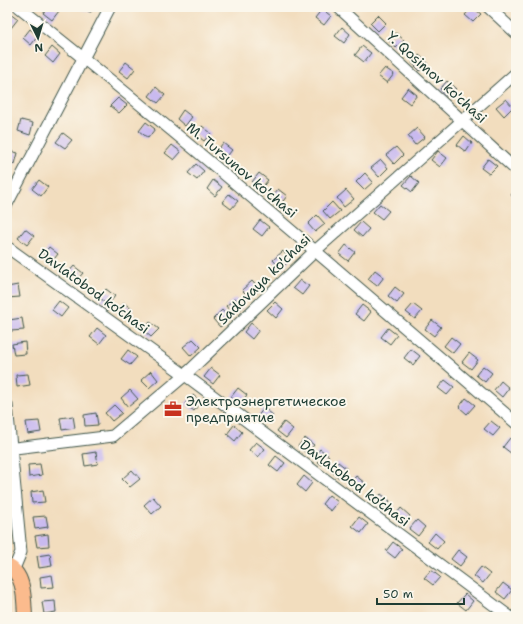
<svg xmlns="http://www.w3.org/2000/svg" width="523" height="624" font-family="'Shantell Sans',sans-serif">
	<rect width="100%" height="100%" fill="#fbf7ec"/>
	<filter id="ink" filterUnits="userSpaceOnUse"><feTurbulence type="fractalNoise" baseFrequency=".025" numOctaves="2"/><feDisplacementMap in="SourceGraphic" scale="8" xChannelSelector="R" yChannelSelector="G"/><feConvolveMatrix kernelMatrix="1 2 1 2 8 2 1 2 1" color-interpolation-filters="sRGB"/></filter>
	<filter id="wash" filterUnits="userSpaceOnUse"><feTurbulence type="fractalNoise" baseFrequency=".012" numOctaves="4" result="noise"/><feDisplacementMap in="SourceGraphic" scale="16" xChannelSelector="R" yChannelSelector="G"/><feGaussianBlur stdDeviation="0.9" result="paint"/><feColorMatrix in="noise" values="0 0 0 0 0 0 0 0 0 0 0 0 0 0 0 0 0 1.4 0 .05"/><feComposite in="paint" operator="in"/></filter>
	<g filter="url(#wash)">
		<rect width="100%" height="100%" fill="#f2ddbe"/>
		<g id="blocks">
			<g fill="#c9baef">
				<polygon points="48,7 53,7 59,11 52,20 43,13"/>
				<polygon points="80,7 93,7 91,12 79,9"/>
				<polygon points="472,7 481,14 473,22 465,15"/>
				<polygon points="322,9 331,16 324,25 315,18"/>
				<polygon points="9,12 18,19 11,28 7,25 7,14"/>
				<polygon points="378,15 386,23 378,31 370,23"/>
				<polygon points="342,27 350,34 344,43 335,36"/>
				<polygon points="30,29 38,36 31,45 23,38"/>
				<polygon points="396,33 404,40 396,48 388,40"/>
				<polygon points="362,46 371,53 364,62 355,55"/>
				<polygon points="52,47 60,54 53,63 45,56"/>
				<polygon points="419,55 428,63 420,71 412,63"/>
				<polygon points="126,62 135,69 128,78 119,71"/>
				<polygon points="385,68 394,74 387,83 378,76"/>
				<polygon points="447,81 456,89 447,97 440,89"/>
				<polygon points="156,87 165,95 158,103 149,96"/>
				<polygon points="408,88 417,95 410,104 401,97"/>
				<polygon points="118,98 127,105 119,113 110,106"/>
				<polygon points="506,99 513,107 504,116 496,107"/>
				<polygon points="183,110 192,117 185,126 177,119"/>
				<polygon points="21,120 33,123 30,135 18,131"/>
				<polygon points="146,122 155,129 148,138 139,131"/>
				<polygon points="202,126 211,133 204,141 195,134"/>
				<polygon points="417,128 425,137 415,145 408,136"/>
				<polygon points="63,133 72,140 65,148 56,142"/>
				<polygon points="464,136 472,143 466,152 457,145"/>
				<polygon points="223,143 232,150 225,159 216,152"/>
				<polygon points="172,145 181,152 174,160 165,153"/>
				<polygon points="396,147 403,155 394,164 386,155"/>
				<polygon points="7,150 18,153 15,164 7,162"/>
				<polygon points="438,151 447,158 440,167 431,160"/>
				<polygon points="488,159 497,166 489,174 481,168"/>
				<polygon points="381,160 388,168 379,177 371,168"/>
				<polygon points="196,164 204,171 197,180 188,173"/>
				<polygon points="259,173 268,180 261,189 252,182"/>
				<polygon points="365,173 373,182 364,190 356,182"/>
				<polygon points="411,176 419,183 412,192 403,185"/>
				<polygon points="39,180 48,187 41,196 32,189"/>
				<polygon points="213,180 222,187 215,196 207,189"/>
				<polygon points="278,189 287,196 280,205 271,198"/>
				<polygon points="516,189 516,200 511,195"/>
				<polygon points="346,190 354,199 344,207 337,198"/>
				<polygon points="229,194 238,201 231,209 222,202"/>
				<polygon points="332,202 340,211 330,219 323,211"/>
				<polygon points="380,204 389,211 382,219 373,212"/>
				<polygon points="317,215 325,224 315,232 308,224"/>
				<polygon points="260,220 269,227 262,236 253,229"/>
				<polygon points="361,222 369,229 362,237 354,230"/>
				<polygon points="25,229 34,236 27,245 18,238"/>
				<polygon points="346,245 355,252 348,261 339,254"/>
				<polygon points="49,247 58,254 51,263 42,256"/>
				<polygon points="283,251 290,260 281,269 273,260"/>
				<polygon points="74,266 83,273 76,281 67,274"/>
				<polygon points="375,270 384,277 377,286 368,279"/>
				<polygon points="300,280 309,286 302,295 293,288"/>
				<polygon points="252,281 260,290 250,298 242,290"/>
				<polygon points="18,285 20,297 7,298 7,287"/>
				<polygon points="395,287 404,294 397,303 388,296"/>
				<polygon points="106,289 115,296 108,305 99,298"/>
				<polygon points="235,298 243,307 233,315 226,306"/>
				<polygon points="59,301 68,308 61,317 52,310"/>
				<polygon points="275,302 283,309 276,318 267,310"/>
				<polygon points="124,303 133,310 126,318 117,311"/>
				<polygon points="413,304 422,311 415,319 406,312"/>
				<polygon points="362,305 371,312 364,321 355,314"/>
				<polygon points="222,310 230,319 220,327 213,319"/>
				<polygon points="22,318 24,330 11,331 9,320"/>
				<polygon points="432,320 441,327 434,336 425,329"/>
				<polygon points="150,322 159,329 151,337 143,330"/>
				<polygon points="251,323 259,330 252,339 244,332"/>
				<polygon points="97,328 106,335 99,344 90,337"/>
				<polygon points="388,328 397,335 390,344 381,337"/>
				<polygon points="451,337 460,344 453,353 444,346"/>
				<polygon points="193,339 201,347 191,356 183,347"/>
				<polygon points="25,342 26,354 14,355 12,344"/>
				<polygon points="411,349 420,356 413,365 404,358"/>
				<polygon points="128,350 137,357 130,365 121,359"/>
				<polygon points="469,353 478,360 471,369 462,362"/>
				<polygon points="483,366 492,373 485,382 476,375"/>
				<polygon points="211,368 220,375 213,384 204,377"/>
				<polygon points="151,371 158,380 149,388 141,380"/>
				<polygon points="28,374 30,385 17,387 16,375"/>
				<polygon points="445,380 454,387 447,395 438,388"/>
				<polygon points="501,381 509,388 502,397 494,390"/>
				<polygon points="238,388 247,395 240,404 231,397"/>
				<polygon points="130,390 138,399 128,407 121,398"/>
				<polygon points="193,395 201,402 194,411 185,404"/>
				<polygon points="466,398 475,405 467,414 459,407"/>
				<polygon points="114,405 122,413 112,421 105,413"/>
				<polygon points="264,408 273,415 266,423 257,417"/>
				<polygon points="96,413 98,425 85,426 84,415"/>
				<polygon points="73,416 75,428 62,430 60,418"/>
				<polygon points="39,421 41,432 28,434 26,422"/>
				<polygon points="491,421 500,428 493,436 484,429"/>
				<polygon points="284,422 293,429 286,438 277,431"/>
				<polygon points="234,425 242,432 235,441 227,434"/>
				<polygon points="305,438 314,445 307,454 298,446"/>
				<polygon points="510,438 516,443 516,448 512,454 503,447"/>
				<polygon points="256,442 265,449 258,457 249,450"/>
				<polygon points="320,449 329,456 322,465 313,458"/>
				<polygon points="96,452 98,464 85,466 83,454"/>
				<polygon points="276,456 285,463 278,472 269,465"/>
				<polygon points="338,462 347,469 339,478 331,471"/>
				<polygon points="40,464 42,475 29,477 28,465"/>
				<polygon points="132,470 140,479 130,487 122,479"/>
				<polygon points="304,476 312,483 305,492 297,485"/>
				<polygon points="356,476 365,483 358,491 350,484"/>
				<polygon points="43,490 45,502 32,503 31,492"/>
				<polygon points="381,494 390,501 383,510 374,503"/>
				<polygon points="329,495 338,502 331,511 322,504"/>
				<polygon points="153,497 161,506 152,514 144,505"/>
				<polygon points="401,508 410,516 403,524 394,517"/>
				<polygon points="46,516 48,527 35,529 33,517"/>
				<polygon points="359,517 368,524 361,533 352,526"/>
				<polygon points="417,520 425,527 418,536 409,529"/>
				<polygon points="435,533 444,541 437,549 428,542"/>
				<polygon points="48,534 49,546 37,547 35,536"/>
				<polygon points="393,542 402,549 395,558 386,551"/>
				<polygon points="458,550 467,557 460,566 451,559"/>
				<polygon points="50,554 52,566 39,568 37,556"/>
				<polygon points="481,567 490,574 483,583 474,576"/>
				<polygon points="431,570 440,577 433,585 424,578"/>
				<polygon points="52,575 54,587 41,588 40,577"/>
				<polygon points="503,583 512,590 505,599 496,592"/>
				<polygon points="465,594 473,601 466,610 457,603"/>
				<polygon points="55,601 56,612 44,614 42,602"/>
			</g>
		</g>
	</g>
	<g filter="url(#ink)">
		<use href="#blocks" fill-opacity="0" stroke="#3f5549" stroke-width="1"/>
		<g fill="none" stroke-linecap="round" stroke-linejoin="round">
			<g stroke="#3f5549" stroke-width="13">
				<g id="minor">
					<path d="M19,7C189,141 352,282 516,423"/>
					<polyline points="338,7 516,170"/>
					<polyline points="488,7 516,33"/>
					<polyline points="7,204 110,7"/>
					<polyline points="7,247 185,375 510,617"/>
					<polyline points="7,405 21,552 14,569"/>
					<polyline points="7,449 113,436 185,375 315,251 516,73"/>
				</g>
			</g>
			<g stroke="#3f5549" stroke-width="16">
				<path id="major" d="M7,566C25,573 24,600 25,617"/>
			</g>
			<use href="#minor" stroke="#fff" stroke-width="11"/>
			<use href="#major" stroke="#fbbb8d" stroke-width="14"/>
		</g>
	</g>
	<defs>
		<g id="office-bare" transform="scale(1.38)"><path d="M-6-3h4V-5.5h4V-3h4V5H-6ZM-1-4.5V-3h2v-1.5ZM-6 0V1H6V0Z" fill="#c8321e" stroke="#fbf7ec" stroke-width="2.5" paint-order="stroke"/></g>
	</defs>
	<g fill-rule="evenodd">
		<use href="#office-bare" x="173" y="409"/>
	</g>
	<g text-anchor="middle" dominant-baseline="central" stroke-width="4" stroke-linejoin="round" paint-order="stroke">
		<g font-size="14" fill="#1f3d34" stroke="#fbf7ec">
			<text transform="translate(437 77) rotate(42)">Y. Qosimov ko'chasi</text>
			<text transform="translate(242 170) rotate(40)">M. Tursunov ko'chasi</text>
			<text transform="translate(264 279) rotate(-44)">Sadovaya ko'chasi</text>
			<text transform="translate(94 291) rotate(36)">Davlatobod ko’chasi</text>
			<text transform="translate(355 483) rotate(37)">Davlatobod ko’chasi</text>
		</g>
		<g font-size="14" fill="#1f3d34" stroke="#fbf7ec" text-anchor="start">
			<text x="186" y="401">Электроэнергетическое<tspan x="186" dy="16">предприятие</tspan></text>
		</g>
	</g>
	<rect width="523" height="624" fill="none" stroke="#fbf7ec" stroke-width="24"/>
	<g transform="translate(38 38) rotate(175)" stroke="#fbf7ec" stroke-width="3" paint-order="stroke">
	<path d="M0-3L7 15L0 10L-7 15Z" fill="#1f3d34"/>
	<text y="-6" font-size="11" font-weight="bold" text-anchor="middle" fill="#1f3d34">N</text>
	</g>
	<path d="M377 598v6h87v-6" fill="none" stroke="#1f3d34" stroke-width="2"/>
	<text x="383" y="598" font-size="12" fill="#1f3d34" stroke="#fbf7ec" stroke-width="3" paint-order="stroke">50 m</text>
</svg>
